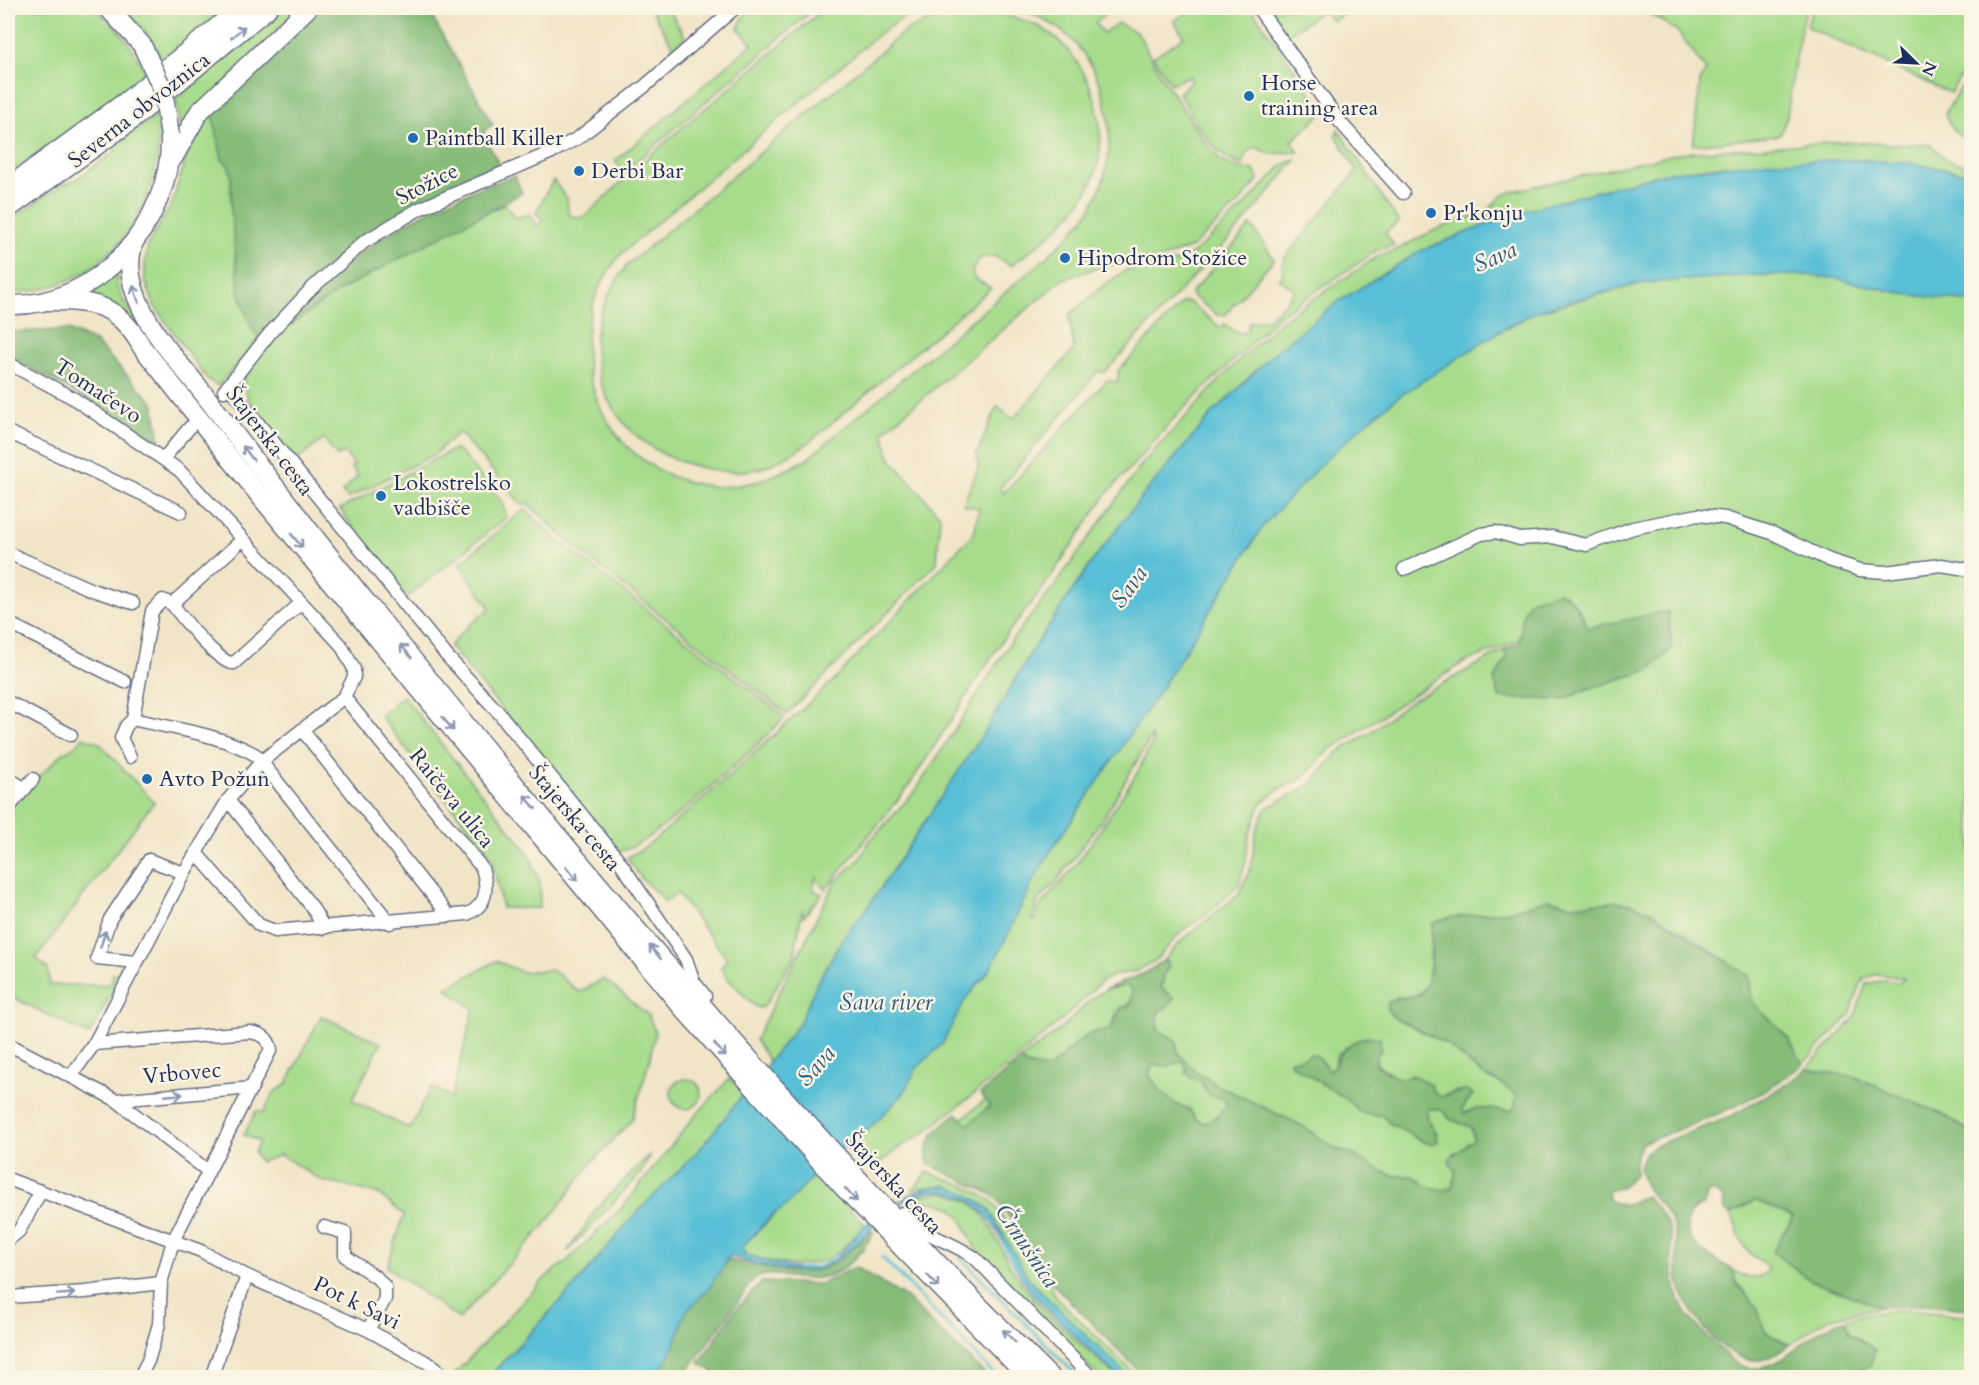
<svg xmlns="http://www.w3.org/2000/svg" width="1979" height="1385" font-family="Cardo,serif">
	<rect width="100%" height="100%" fill="#fcf5e5"/>
	<filter id="ink" filterUnits="userSpaceOnUse"><feTurbulence type="fractalNoise" baseFrequency=".0167" numOctaves="2"/><feDisplacementMap in="SourceGraphic" scale="12" xChannelSelector="R" yChannelSelector="G"/><feConvolveMatrix kernelMatrix="1 2 1 2 8 2 1 2 1" color-interpolation-filters="sRGB"/></filter>
	<filter id="wash" filterUnits="userSpaceOnUse"><feTurbulence type="fractalNoise" baseFrequency=".008" numOctaves="4" result="noise"/><feDisplacementMap in="SourceGraphic" scale="24" xChannelSelector="R" yChannelSelector="G"/><feGaussianBlur stdDeviation="1.35" result="paint"/><feColorMatrix in="noise" values="0 0 0 0 0 0 0 0 0 0 0 0 0 0 0 0 0 1.4 0 .05"/><feComposite in="paint" operator="in"/></filter>
	<g filter="url(#wash)">
		<rect width="100%" height="100%" fill="#f1e5c8"/>
		<g fill="#a7dc8c" stroke="#618675" stroke-width="1.5" fill-rule="evenodd">
			<path d="M8,8H92C118,22 133,48 145,73L99,109L8,174Z"/>
			<polygon points="168,8 225,8 162,59 146,32 128,13"/>
			<polygon points="283,8 299,8 180,129 176,99"/>
			<polygon points="650,8 668,8 685,37 674,48"/>
			<polygon points="748,8 815,8 624,172 615,161 752,44 738,28"/>
			<path d="M825,8H926L906,16L879,34L644,234C634,243 622,252 614,263C551,349 602,474 710,486C744,490 776,476 806,460L1040,263C1058,246 1079,228 1092,206C1122,154 1113,79 1069,37C1054,23 1037,15 1018,8H1113L1095,23L1103,33L1118,23L1138,33L1160,74L1207,145L1222,162L1238,168L1254,170L1258,180L1239,203L1192,247L1162,258L1102,266L1061,280L883,432L890,458L940,516L937,563L787,714L572,545L527,503L522,505L459,432L435,454L348,498L342,492L358,476L351,467L354,465L345,453L337,456L324,439L296,461C282,443 236,398 245,375C253,356 272,339 285,324L290,326L337,292L456,227L505,204L515,218L530,214L537,226L543,221L536,213L553,180L567,199L569,215L579,218L585,216L656,150Z"/>
			<path d="M1193,8H1251L1324,112L1292,141L1299,152L1271,154L1255,147L1245,155L1244,164C1216,164 1192,115 1179,93L1192,81L1189,76L1171,84L1153,57L1184,37L1174,21Z"/>
			<polygon points="1264,8 1354,8 1333,21 1322,11 1285,37"/>
			<polygon points="1649,8 1806,8 1796,53 1787,116 1781,133 1776,136 1693,145 1700,82 1706,70 1677,31 1646,11"/>
			<polygon points="1812,8 1971,8 1971,60 1950,93 1807,27"/>
			<path d="M983,11C1003,15 1022,18 1040,27C1089,54 1113,126 1094,177C1079,216 1042,241 1011,266L995,256L980,258L972,271L974,278L991,288L807,444C792,453 776,464 758,469C741,473 720,472 704,468C644,456 595,410 595,345C595,316 611,288 627,265L904,32C931,18 953,13 983,11Z"/>
			<path d="M1971,72V141C1957,137 1950,128 1945,113Z"/>
			<polygon points="212,112 222,159 229,166 231,176 231,209 239,292 251,326 259,338 218,386 207,379 155,307 145,280 145,264 148,244 172,204 187,154"/>
			<path d="M158,115C166,209 106,291 8,293V221L63,184L74,181L114,152L121,141Z"/>
			<polygon points="1338,129 1399,222 1385,233 1394,245 1378,250 1279,316 1180,412 1106,495 1043,588 1003,639 908,787 825,890 816,877 813,890 822,894 804,916 802,911 794,957 766,1004 761,1008 756,1007 726,977 721,967 727,959 677,893 666,902 642,879 627,858 647,846 725,780 833,681 974,533 979,508 963,505 978,468 977,453 997,406 1013,419 1074,349 1069,315 1104,285 1128,269 1179,261 1194,253 1243,207 1284,164 1296,160 1240,227 1104,373 1098,371 1000,488 1003,494 1107,380 1118,382 1118,371 1183,302 1189,302 1221,328 1224,324 1239,333 1247,332 1249,322 1268,319 1288,300 1295,290 1279,279 1283,275 1282,267 1285,257 1357,171 1336,135"/>
			<polygon points="1837,142 1931,145 1948,161 1971,166 1971,174 1910,163 1863,160 1718,166 1665,173 1516,213 1420,251 1339,301 1275,352 1211,415 1139,500 1089,566 1033,649 987,728 868,907 843,938 817,983 799,1024 769,1061 755,1040 835,882 859,860 869,842 916,790 1012,640 1053,588 1142,464 1229,370 1283,319 1380,255 1394,251 1437,229 1488,211 1501,196 1514,191 1680,153"/>
			<polygon points="1251,225 1274,259 1225,315 1217,315 1191,295 1192,292"/>
			<polygon points="117,273 117,285 123,300 189,392 83,294"/>
			<path d="M1754,275H1806L1834,278L1905,294L1971,302V1132L1946,1116L1855,1077L1806,1069L1854,1019L1866,984L1886,980L1900,983L1904,978L1877,974L1865,978L1860,985L1850,1015L1803,1064L1788,1038L1752,1002L1749,976L1650,911L1616,902L1571,905L1548,899L1510,911L1447,918L1432,924L1429,981C1421,997 1412,997 1396,997L1392,1016L1446,1044L1485,1076L1500,1083L1516,1095L1515,1107L1510,1111L1477,1108L1464,1113L1462,1109L1473,1094L1457,1091L1440,1097L1413,1075C1396,1084 1391,1073 1377,1065L1376,1056L1381,1050L1368,1036L1337,1054L1333,1069L1328,1070L1304,1058L1291,1064L1351,1102L1360,1112L1383,1116L1389,1123L1426,1143L1438,1134L1430,1124L1426,1111L1428,1109L1442,1110L1451,1120L1471,1126L1474,1139L1466,1148L1453,1154L1456,1179L1452,1188L1443,1190L1428,1187L1413,1176H1394L1380,1171L1351,1154L1336,1149L1302,1126L1215,1084L1195,1071L1178,1053L1177,1043L1172,1038L1158,1030V1012L1166,993L1161,988L1168,962L1164,960L1181,941L1238,895L1251,867L1256,832L1265,809L1310,785L1338,752L1372,731L1409,702L1504,650L1507,657L1494,680L1500,698L1563,700L1584,690L1649,670L1672,648L1668,612L1588,628L1579,609L1565,594L1522,616L1520,640L1465,662L1434,681L1328,751L1303,778L1276,791L1260,805L1249,836L1246,860L1238,886L1204,916L1183,930L1155,961L1136,971L1114,975L1102,981L1065,1017L974,1094L924,1133L897,1149L879,1164L870,1157L863,1166L846,1145L864,1134L904,1093L916,1069L942,1044L966,998L989,971L1003,945L1035,877L1052,849L1163,686L1263,526L1321,464L1361,427L1398,397L1471,348L1536,312L1643,283ZM1151,737L1153,742C1145,754 1141,768 1133,779C1109,815 1087,854 1058,886C1047,899 1038,903 1036,920H1032L1038,900L1054,885L1104,817Z"/>
			<polygon points="454,449 461,453 502,502 507,517 407,597 366,546 340,509"/>
			<path d="M525,509L554,537L785,717C763,740 642,856 617,851L450,646L461,633L490,608L459,564Z"/>
			<polygon points="403,696 528,852 540,883 540,908 502,908 492,857 380,716"/>
			<path d="M83,737L99,743L154,802L36,958L48,969L50,985H106L112,981L113,974L120,972L121,967L125,968L89,1035L8,995V811C25,791 42,773 61,755C69,748 78,747 83,737Z"/>
			<polygon points="496,961 522,972 553,970 579,992 604,979 649,1016 655,1032 650,1059 632,1120 593,1161 544,1226 459,1319 387,1267 404,1215 377,1193 322,1181 281,1155 260,1162 254,1153 259,1141 244,1135 256,1111 264,1112 273,1093 286,1085 321,1016 381,1043 352,1100 410,1129 431,1087 448,1095 451,1099 474,1009 446,988"/>
			<path d="M1116,986H1128L1132,989C1132,1003 1130,1006 1117,1011L1111,1029C1082,1030 1068,1054 1048,1069L1025,1065L1021,1059C1037,1047 1053,1036 1067,1023C1082,1009 1095,992 1116,986Z"/>
			<polygon points="1182,1061 1186,1064 1186,1073 1201,1081 1204,1089 1223,1098 1227,1105 1218,1116 1204,1124 1196,1119 1189,1109 1177,1105 1162,1093 1149,1075 1153,1065 1168,1066"/>
			<polygon points="730,1078 744,1094 699,1150 630,1220 580,1280 488,1377 451,1378 546,1277 566,1262 621,1209 694,1117"/>
			<circle cx="686" cy="1094" r="15"/>
			<polygon points="985,1100 990,1106 968,1125 962,1119"/>
			<polygon points="650,1154 641,1173 567,1252 598,1207"/>
			<polygon points="928,1172 968,1187 992,1201 1059,1300 1138,1377 1126,1377 1030,1281 989,1210 979,1201 946,1185 913,1189"/>
			<path d="M816,1174L865,1225C855,1235 846,1247 834,1255C808,1273 774,1263 746,1255L743,1252L744,1245Z"/>
			<path d="M942,1192C954,1195 966,1198 976,1207C995,1226 1001,1253 1016,1275C1042,1314 1083,1345 1117,1377H1099L977,1252L960,1217L951,1208L936,1202H916V1196Z"/>
			<path d="M1755,1200L1793,1217L1773,1252L1812,1281L1880,1307L1827,1319L1789,1345L1765,1332L1757,1307L1736,1282L1733,1270C1746,1279 1756,1281 1768,1271C1765,1260 1754,1259 1747,1250C1737,1239 1738,1226 1731,1214Z"/>
			<polygon points="1906,1310 1971,1316 1971,1377 1861,1377 1862,1369 1870,1366 1875,1350 1849,1333 1846,1320 1865,1314"/>
		</g>
		<g fill="#85bc78" stroke="#50766b" stroke-width="1.5" fill-rule="evenodd">
			<polygon points="319,8 427,8 493,125 485,129 484,136 501,168 441,193 389,220 259,338 251,326 239,292 231,209 231,176 229,166 222,159 212,112 251,70"/>
			<path d="M515,176L522,193L337,292L289,326L285,324C346,252 425,204 515,176Z"/>
			<polygon points="68,330 95,342 154,403 160,440 129,429 82,396 8,356 8,332"/>
			<path d="M1558,592C1575,597 1580,615 1588,628L1668,611L1672,648L1649,670L1584,690L1563,700L1500,698L1494,680L1507,657L1504,650L1520,643L1522,616L1530,600Z"/>
			<path d="M1548,899L1571,905L1616,902L1631,904L1650,911L1749,976L1752,1002L1788,1038L1803,1064C1755,1103 1699,1123 1642,1143L1635,1159V1174L1623,1186L1607,1191L1609,1201L1625,1205L1646,1196C1653,1205 1663,1214 1668,1225C1673,1237 1671,1253 1672,1266C1673,1304 1693,1324 1720,1349C1732,1361 1741,1370 1759,1368C1791,1363 1810,1328 1845,1320L1849,1333L1875,1350L1870,1366L1862,1369L1861,1377H1145L1051,1282L999,1201L989,1193L928,1164C922,1139 939,1127 957,1113L968,1125L990,1106L980,1094L1021,1059L1025,1065L1048,1069C1070,1052 1080,1031 1111,1029L1122,1007H1128L1132,1001V989L1128,986L1106,989L1147,972L1164,960L1169,966L1164,974L1161,988L1174,998L1167,1007L1158,1012V1030L1172,1038L1177,1043L1178,1053L1195,1071L1215,1084L1302,1126L1336,1149L1351,1154L1381,1171L1394,1176H1413L1428,1187L1443,1190L1452,1188L1456,1171L1451,1166L1449,1159L1474,1139L1471,1127L1451,1120L1442,1110L1428,1109C1424,1121 1437,1129 1438,1141L1432,1145L1426,1143L1389,1123L1383,1116L1360,1112L1351,1102L1291,1064L1290,1060L1304,1058L1310,1054L1317,1056L1329,1070L1334,1067C1339,1047 1360,1034 1380,1038L1381,1050L1376,1056V1065C1391,1073 1396,1084 1413,1075L1432,1085V1091L1440,1097L1468,1090L1473,1094L1462,1109L1464,1113L1477,1108L1510,1111L1515,1107L1516,1095L1500,1083L1485,1076L1446,1044L1392,1016L1387,1009L1388,1002C1398,996 1404,999 1415,997C1434,992 1432,941 1432,924L1447,918L1510,911ZM1182,1061L1190,1077L1201,1081C1206,1092 1210,1099 1223,1098L1227,1104L1218,1116L1205,1124L1196,1119L1189,1109L1177,1105L1162,1093L1149,1075L1153,1065L1168,1066Z"/>
			<path d="M1806,1069L1855,1077L1946,1116L1971,1132V1309L1920,1305L1880,1307L1812,1281L1773,1252L1793,1217L1755,1200L1731,1214L1725,1211L1722,1196L1712,1191L1707,1195L1704,1205C1695,1208 1690,1210 1688,1220C1682,1246 1716,1260 1733,1270L1736,1283L1757,1307L1765,1332L1789,1345C1779,1352 1770,1360 1757,1360C1725,1363 1683,1308 1678,1280C1675,1262 1679,1243 1673,1225C1665,1202 1644,1198 1639,1167L1645,1152L1659,1144L1730,1117L1793,1080Z"/>
			<path d="M872,1231L874,1233C851,1268 833,1284 790,1277C776,1275 766,1272 754,1279L683,1377L656,1378L674,1347L685,1313L709,1288L727,1260C762,1263 799,1283 832,1264C847,1256 859,1242 872,1231Z"/>
			<polygon points="855,1267 905,1297 988,1377 710,1377 714,1372 699,1363 735,1310 762,1282 821,1284"/>
		</g>
		<path fill="#59bfd6" stroke="#3a779a" stroke-width="1.5" d="M1863,160L1910,163L1971,174V302L1905,294L1834,278L1806,275H1754L1643,283L1561,303L1536,312L1503,329L1398,397L1361,427L1321,464L1263,526L1163,686L1052,849L1035,877L1003,945L989,971L966,998L942,1044L916,1069L904,1093L864,1134L846,1145L816,1173L784,1208L773,1214L744,1245L743,1252L746,1255C768,1261 796,1273 818,1267C840,1261 850,1239 865,1225C873,1218 883,1212 891,1206C929,1180 952,1178 989,1210L1030,1281L1129,1377H1119C1090,1349 1058,1322 1031,1291C1008,1265 1001,1220 970,1201C900,1159 867,1258 815,1269C788,1274 755,1264 730,1256L709,1288L685,1313L674,1347L656,1377L488,1378L580,1280L630,1220L699,1150L799,1024L817,983L843,938L868,907L987,728L1033,649L1089,566L1139,500L1211,415L1275,352L1339,301L1420,251L1516,213L1665,173L1772,161Z"/>
		<g fill="none" stroke-linecap="round" stroke-linejoin="round">
			<g stroke="#59bfd6" stroke-width="3">
				<polyline points="933,1220 945,1235"/>
				<polyline points="1004,1245 1014,1263"/>
				<polyline points="882,1257 998,1378"/>
				<polyline points="960,1257 1079,1378"/>
				<polyline points="798,1269 819,1267 837,1257"/>
			</g>
		</g>
	</g>
	<g filter="url(#ink)">
		<g fill="none" stroke-linecap="round" stroke-linejoin="round">
			<g stroke="#666f83" stroke-width="15">
				<g id="street">
					<polyline points="1258,8 1340,122 1403,193"/>
					<polyline points="8,363 73,398 179,470 341,645 354,669 354,677 344,697 262,761 228,800 184,873 94,1044 71,1076"/>
					<polyline points="228,386 446,655 499,713 618,859 686,959 694,982 705,996"/>
					<polyline points="224,391 270,333 311,289 364,242 419,209 552,152 578,138 645,86 735,8"/>
					<polyline points="8,432 181,512"/>
					<polyline points="164,458 190,427"/>
					<path d="M243,539L172,604C182,617 219,665 234,663L301,603"/>
					<polyline points="8,553 92,590 133,603"/>
					<polyline points="1404,569 1481,534 1496,532 1520,539 1552,537 1586,545 1633,528 1698,515 1725,518 1772,533 1829,560 1860,570 1885,572 1941,565 1972,570"/>
					<polyline points="8,623 125,682"/>
					<polyline points="8,702 71,735"/>
					<path d="M133,719C173,729 220,734 256,755L390,923"/>
					<polyline points="303,731 449,916"/>
					<polyline points="130,757 121,738 126,726 133,719 152,611 163,600 172,604"/>
					<polyline points="8,778 25,789"/>
					<polyline points="228,800 312,907 324,928"/>
					<polyline points="8,808 33,779"/>
					<path d="M197,854L259,925L275,931L467,914C488,905 488,888 482,868L344,697"/>
					<polyline points="136,962 97,958 110,919 149,860 184,873"/>
					<polyline points="8,1044 116,1100 208,1171"/>
					<path d="M94,1044L250,1032C262,1034 268,1037 271,1049L173,1241L161,1283L159,1324L148,1361L139,1378"/>
					<polyline points="116,1100 252,1088"/>
					<polyline points="8,1179 201,1251 247,1276 368,1330 435,1367 443,1377"/>
					<path d="M902,1213C927,1239 948,1239 975,1258L1092,1378"/>
					<polyline points="324,1227 345,1233 345,1256 377,1278 385,1287 385,1299 368,1330"/>
					<polyline points="8,1240 19,1231 41,1191"/>
					<polyline points="8,1297 85,1292 161,1283"/>
					<polyline points="211,1378 247,1276"/>
				</g>
			</g>
			<g stroke="#666f83" stroke-width="21">
				<g id="primary">
					<polyline points="108,8 142,45"/>
					<polyline points="173,158 199,112 308,8"/>
					<path d="M133,245C126,267 132,289 142,309C157,341 186,370 207,398C261,469 315,539 371,608C586,875 806,1137 1051,1378"/>
					<path d="M47,301C93,300 118,304 142,347L260,496L681,1006L844,1188L1029,1378"/>
					<path d="M8,305C97,308 173,222 170,136"/>
				</g>
			</g>
			<g stroke="#666f83" stroke-width="24">
				<g id="highway">
					<polyline points="8,189 129,101 243,8"/>
					<polyline points="8,207 127,122 266,8"/>
				</g>
			</g>
			<use href="#street" stroke="#fff" stroke-width="12"/>
			<use href="#primary" stroke="#fff" stroke-width="18"/>
			<use href="#highway" stroke="#fff" stroke-width="21"/>
			<g stroke="#666f83" stroke-width="21" stroke-linecap="butt">
				<polyline id="primary-bridge" points="142,45 163,90 170,136"/>
			</g>
			<use href="#primary-bridge" stroke="#fff" stroke-width="18"/>
		</g>
		<defs><path id="oneway-shaft" d="M-6 0H5M1.5-3L5.5 0L1.5 3" fill="none" stroke-width="1.6" stroke-linecap="round" stroke-linejoin="round" transform="scale(1.5)"/></defs>
		<g stroke="#8d97ae">
			<use href="#oneway-shaft" transform="translate(238 32) rotate(-41)"/>
			<use href="#oneway-shaft" transform="translate(136 294) rotate(-109)"/>
			<use href="#oneway-shaft" transform="translate(248 453) rotate(-127)"/>
			<use href="#oneway-shaft" transform="translate(297 541) rotate(50)"/>
			<use href="#oneway-shaft" transform="translate(406 651) rotate(-129)"/>
			<use href="#oneway-shaft" transform="translate(448 724) rotate(50)"/>
			<use href="#oneway-shaft" transform="translate(530 802) rotate(-130)"/>
			<use href="#oneway-shaft" transform="translate(572 874) rotate(50)"/>
			<use href="#oneway-shaft" transform="translate(103 939) rotate(-72)"/>
			<use href="#oneway-shaft" transform="translate(655 952) rotate(-130)"/>
			<use href="#oneway-shaft" transform="translate(720 1050) rotate(49)"/>
			<use href="#oneway-shaft" transform="translate(174 1095) rotate(-5)"/>
			<use href="#oneway-shaft" transform="translate(851 1195) rotate(47)"/>
			<use href="#oneway-shaft" transform="translate(933 1281) rotate(46)"/>
			<use href="#oneway-shaft" transform="translate(66 1294) rotate(-4)"/>
			<use href="#oneway-shaft" transform="translate(1009 1336) rotate(-135)"/>
		</g>
	</g>
	<g fill="#1f6fb2" stroke="#fcf5e5" stroke-width="2">
		<circle cx="1249" cy="96" r="6"/>
		<circle cx="413" cy="138" r="6"/>
		<circle cx="579" cy="171" r="6"/>
		<circle cx="1431" cy="213" r="6"/>
		<circle cx="1065" cy="258" r="6"/>
		<circle cx="381" cy="496" r="6"/>
		<circle cx="147" cy="779" r="6"/>
	</g>
	<g text-anchor="middle" dominant-baseline="central" stroke-width="5" stroke-linejoin="round" paint-order="stroke">
		<g font-size="22" fill="#1b2f5e" stroke="#fcf5e5" text-anchor="start">
			<text x="1261" y="83">Horse<tspan x="1261" dy="25">training area</tspan></text>
			<text x="425" y="138">Paintball Killer</text>
			<text x="591" y="171">Derbi Bar</text>
			<text x="1443" y="213">Pr'konju</text>
			<text x="1077" y="258">Hipodrom Stožice</text>
			<text x="393" y="483">Lokostrelsko<tspan x="393" dy="25">vadbišče</tspan></text>
			<text x="159" y="779">Avto Požun</text>
		</g>
		<g font-size="22" fill="#1b2f5e" stroke="#fcf5e5">
			<text transform="translate(139 110) rotate(-38)">Severna obvoznica</text>
			<text transform="translate(427 184) rotate(-27)">Stožice</text>
			<text transform="translate(98 391) rotate(33)">Tomačevo</text>
			<text transform="translate(270 441) rotate(53)">Štajerska cesta</text>
			<text transform="translate(452 798) rotate(51)">Raičeva ulica</text>
			<text transform="translate(575 818) rotate(50)">Štajerska cesta</text>
			<text transform="translate(182 1073) rotate(-5)">Vrbovec</text>
			<text transform="translate(894 1183) rotate(47)">Štajerska cesta</text>
			<text transform="translate(357 1303) rotate(26)">Pot k Savi</text>
		</g>
		<g font-size="24" font-style="italic" fill="#2e5a82" stroke="#fcf5e5">
			<text transform="translate(1495 257) rotate(-24)">Sava</text>
			<text transform="translate(1129 587) rotate(-54)">Sava</text>
			<text x="886" y="1002">Sava river</text>
			<text transform="translate(816 1066) rotate(-49)">Sava</text>
			<text transform="translate(1027 1246) rotate(56)">Črnušnica</text>
		</g>
	</g>
	<rect width="1979" height="1385" fill="none" stroke="#fcf5e5" stroke-width="30"/>
	<g transform="translate(1916 63) rotate(114)" stroke="#fcf5e5" stroke-width="4.5" paint-order="stroke">
	<path d="M0-4.5L10 22L0 15L-10 22Z" fill="#1b2f5e"/>
	<text y="-9" font-size="16" font-weight="bold" text-anchor="middle" fill="#1b2f5e">N</text>
	</g>
</svg>
